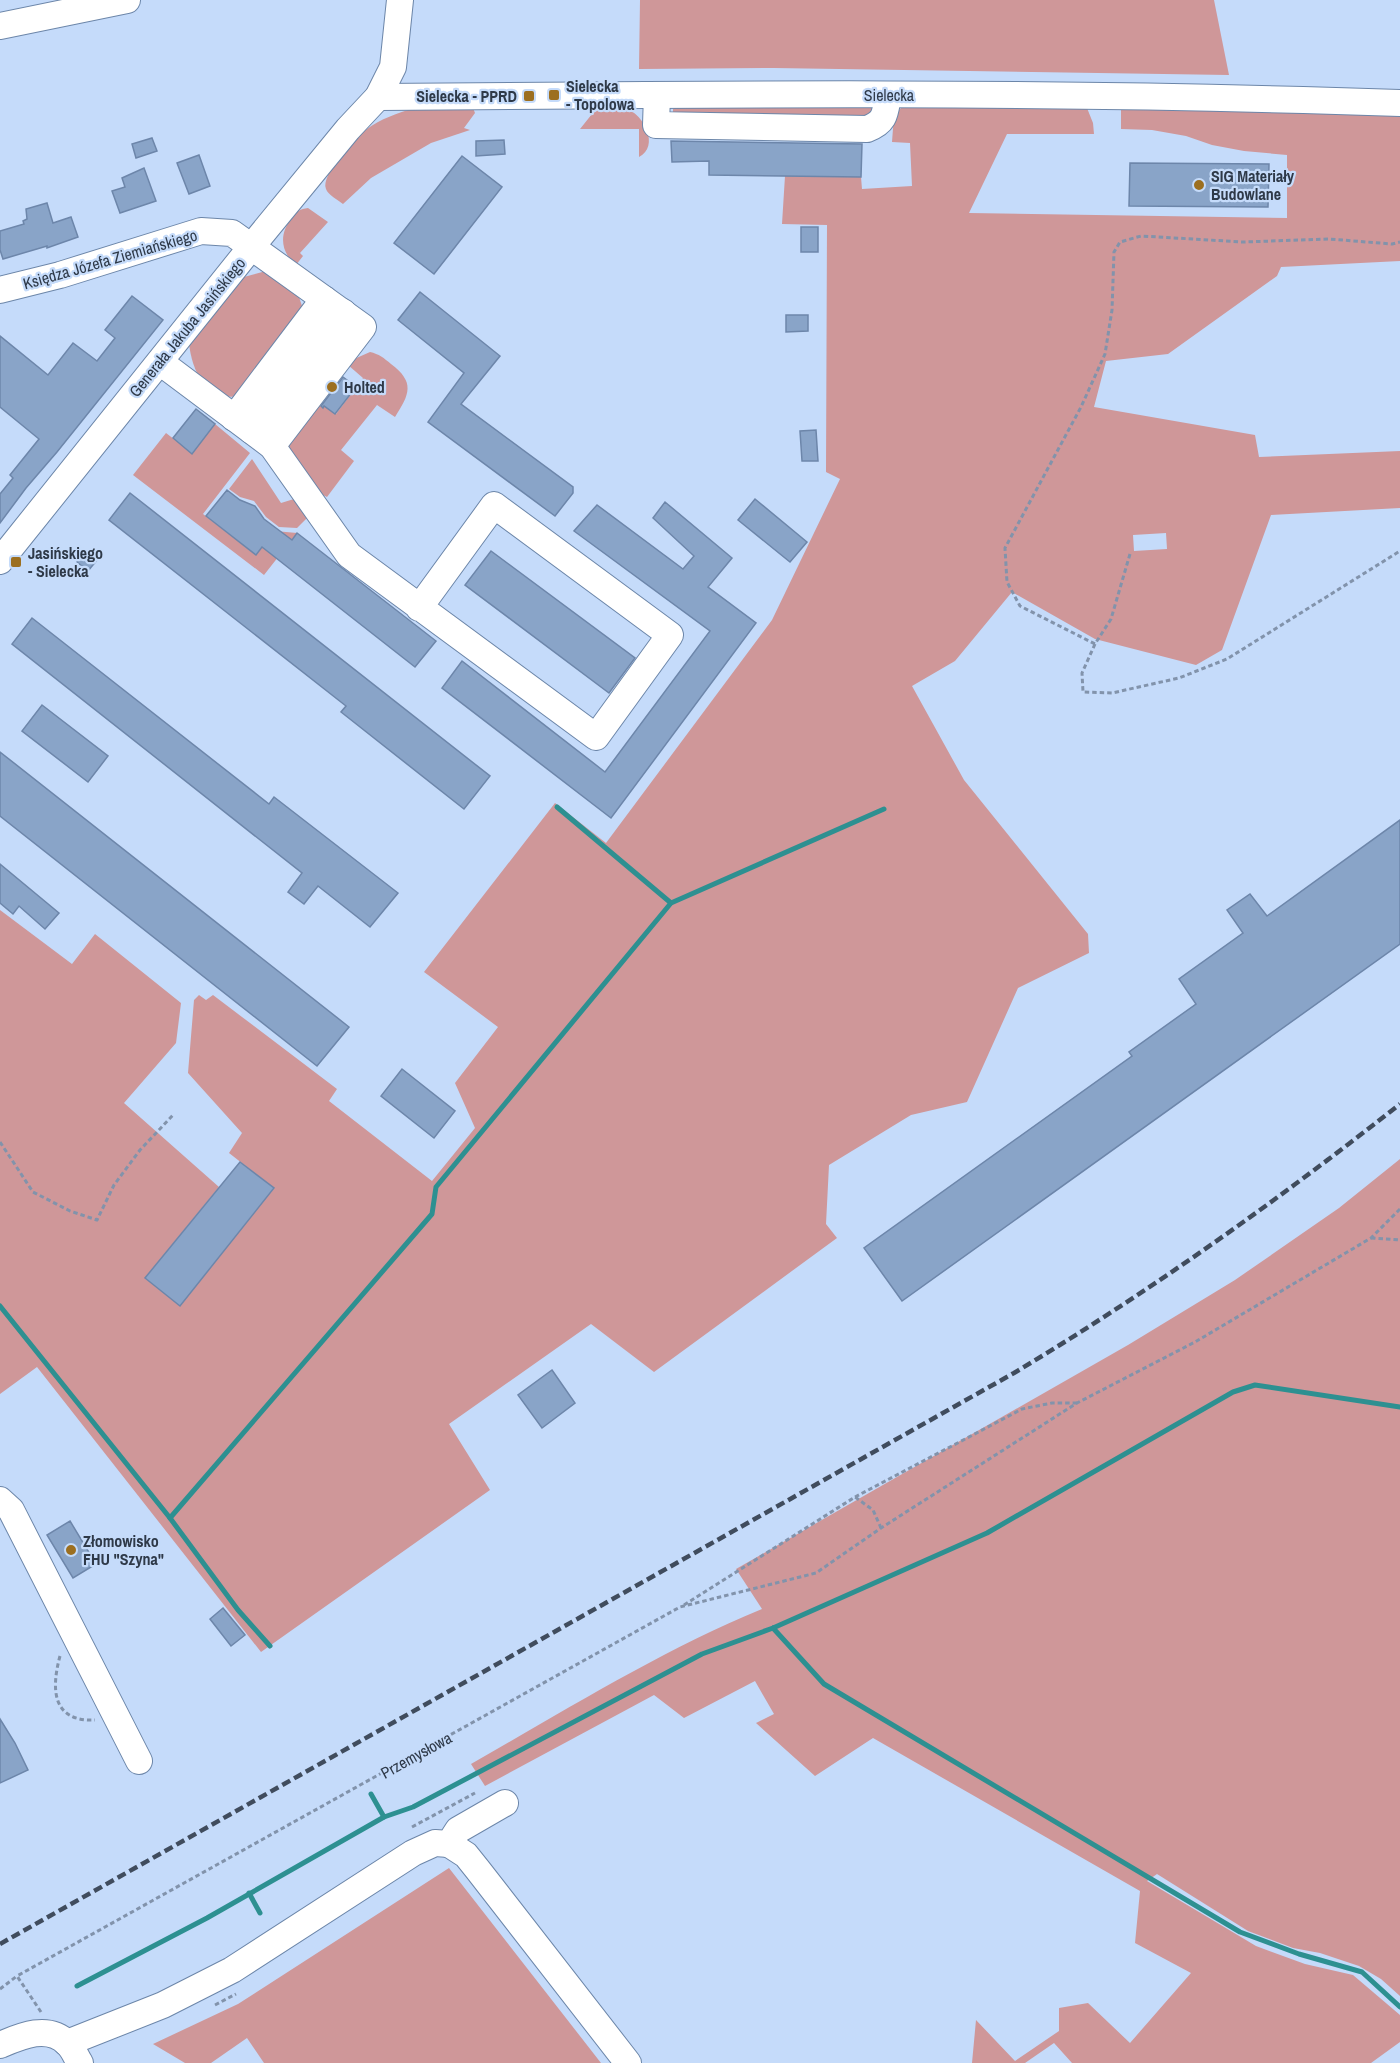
<svg xmlns="http://www.w3.org/2000/svg" width="1400" height="2063" font-family="'Archivo Narrow',sans-serif">
	<rect width="100%" height="100%" fill="#c5dbfa"/>
	<g fill="#cf9799" fill-rule="evenodd">
		<polygon points="640,0 1214,0 1229,75 774,68 639,69"/>
		<polygon points="677,106 874,106 868,115 859,118 673,114 673,109"/>
		<path d="M903,106L1087,108L1093,123L1094,134H1007L969,213L1287,218V155L1244,151L1212,145L1186,136L1152,130L1121,129V108L1400,113V261L1281,267L1277,276L1168,354L1106,361L1094,407L1255,435L1259,457L1400,451V508L1271,515L1222,650L1196,665L1095,639L1012,592L955,661L912,686L964,780L1088,934L1089,953L1018,988L967,1102L911,1115L829,1165L826,1224L837,1238L654,1372L591,1324L449,1424L490,1490L261,1652L37,1367L0,1394V910L72,964L95,934L181,1003L176,1043L124,1103L219,1187L145,1278L180,1305L274,1188L229,1153L242,1133L188,1073L194,1000L199,995L206,1000L213,995L337,1089L329,1101L432,1181L475,1128L455,1083L498,1027L424,972L555,803L606,843L772,620L840,479L826,472L827,225L782,224L785,176L861,177L862,189L912,186L910,143L892,142L894,115ZM1166,533L1167,549L1134,551L1133,535Z"/>
		<path d="M602,107C609,107 619,106 626,108C644,115 660,146 639,157V129H580L592,114Z"/>
		<path d="M414,108H473L475,113L464,128L470,130L431,143L371,178L343,204C338,200 328,195 326,189C320,175 356,137 367,129C380,119 398,113 414,108Z"/>
		<path d="M308,208L328,222L300,253L303,256L296,265C280,252 279,233 292,218C297,211 300,209 308,208Z"/>
		<path d="M266,271L297,291L304,312L244,395C208,404 193,375 189,344L244,277Z"/>
		<path d="M370,352C379,354 384,358 391,364C415,382 410,394 395,417L377,405L341,450L354,461L327,497L317,492L286,444L318,404L323,407L324,406L336,414L363,378L348,365L352,360Z"/>
		<polygon points="215,424 250,453 203,514 256,555 275,531 297,533 264,575 133,475 166,433 192,453"/>
		<polygon points="252,459 281,503 294,499 308,517 297,528 279,527 266,517 254,501 240,497 229,489"/>
		<path d="M1400,1159V1996L1381,1979L1359,1966L1320,1953L1293,1948L1248,1931L1157,1874L1147,1881L1256,1946L1305,1964L1353,1975L1400,2015V2042L1371,2063H1072L1054,2043L1025,2063H972L976,2020L1015,2061L1059,2031V2008L1088,2003L1130,2043L1191,1973L1135,1943L1140,1891L873,1738L815,1776L756,1723L774,1714L755,1681L684,1718L654,1695L485,1786L471,1764C566,1710 660,1651 762,1609L736,1569L1128,1345L1235,1280L1339,1208Z"/>
		<polygon points="449,1868 601,2063 264,2063 247,2038 211,2063 185,2063 153,2044 238,2004"/>
	</g>
	<g fill="none" stroke-linecap="round" stroke-linejoin="round">
		<g stroke="#2d9091" stroke-width="5">
			<polyline points="557,807 671,903"/>
			<polyline points="0,1306 170,1518 238,1610 270,1646"/>
			<polyline points="170,1518 432,1214 436,1187 671,903 884,809"/>
			<polyline points="773,1628 824,1684 1240,1932 1299,1954 1362,1972 1400,2007"/>
			<polyline points="371,1794 384,1817 413,1807 702,1654 773,1628 987,1533 1233,1392 1255,1385 1400,1407"/>
			<polyline points="249,1893 260,1913"/>
			<polyline points="77,1986 207,1918 384,1817"/>
		</g>
	</g>
	<g fill="#89a4c8" stroke="#6d86aa" stroke-width="1.5">
		<polygon points="152,138 157,151 136,158 132,144"/>
		<polygon points="504,140 505,154 476,156 476,141"/>
		<polygon points="671,141 862,144 861,177 709,175 709,161 672,162"/>
		<polygon points="199,155 210,186 189,194 177,163"/>
		<polygon points="462,156 502,187 434,274 394,243"/>
		<polygon points="1130,163 1269,164 1268,207 1129,206"/>
		<polygon points="144,168 156,201 120,213 112,191 125,187 122,178"/>
		<polygon points="47,203 53,223 71,217 78,237 47,248 47,246 3,259 0,250 0,231 24,224 23,221 27,219 26,209"/>
		<rect x="801" y="227" width="17" height="25"/>
		<polygon points="420,292 500,356 461,404 573,487 573,493 555,516 428,422 464,373 398,320"/>
		<polygon points="132,296 163,320 57,452 26,488 0,523 0,494 13,478 10,475 39,439 0,407 0,336 48,375 73,343 97,361 115,338 105,330"/>
		<polygon points="786,315 808,315 808,331 786,332"/>
		<polygon points="343,377 356,387 335,414 324,406 323,408 321,406"/>
		<polygon points="196,409 215,424 192,454 173,438"/>
		<polygon points="816,430 818,461 802,461 800,431"/>
		<polygon points="227,490 240,500 255,506 264,519 292,540 297,533 436,641 415,667 262,547 256,555 206,516"/>
		<polygon points="130,493 490,776 464,809 341,712 346,706 109,520"/>
		<polygon points="755,499 807,542 790,562 738,520"/>
		<polygon points="665,502 732,558 708,587 756,623 611,818 442,688 462,661 605,772 710,631 574,531 597,505 683,569 694,556 653,518"/>
		<polygon points="86,551 97,560 88,571 77,562"/>
		<polygon points="491,551 635,658 609,693 465,585"/>
		<polygon points="32,618 269,804 274,797 398,893 370,927 318,886 304,904 288,892 302,873 12,644"/>
		<polygon points="42,705 108,756 88,782 22,731"/>
		<polygon points="0,752 349,1027 317,1066 0,816"/>
		<polygon points="1400,820 1400,944 902,1301 864,1248 1132,1056 1129,1052 1196,1004 1179,979 1243,933 1227,910 1250,894 1267,916"/>
		<polygon points="0,864 59,913 45,929 19,906 13,914 0,903"/>
		<polygon points="402,1069 455,1111 434,1138 381,1096"/>
		<polygon points="240,1162 274,1188 180,1306 145,1278"/>
		<polygon points="552,1370 575,1403 542,1428 518,1395"/>
		<polygon points="70,1521 96,1564 73,1578 47,1535"/>
		<polygon points="223,1608 245,1635 231,1646 210,1619"/>
		<polygon points="0,1719 15,1743 28,1770 0,1783"/>
	</g>
	<g fill="none" stroke-linecap="round" stroke-linejoin="round">
		<g stroke="#6c86a9" stroke-width="28">
			<g id="minor">
				<polyline points="0,26 127,0"/>
				<path d="M657,95L656,125L867,129C886,122 885,113 888,95"/>
				<path d="M378,97C719,94 1060,91 1400,103"/>
				<polyline points="0,290 60,275 201,231 232,233 363,327 272,446"/>
				<polyline points="160,362 272,446 349,555 596,737 670,635 494,505 419,608"/>
				<polyline points="234,418 324,299"/>
				<polyline points="252,431 343,312"/>
				<polyline points="0,561 252,246 348,129 378,97 393,67 400,0"/>
				<polyline points="0,1500 11,1510 139,1761"/>
				<polyline points="449,1844 466,1855 478,1870 628,2063"/>
				<polyline points="67,2043 163,2005 232,1970 413,1853 435,1843 449,1844 458,1830 505,1803"/>
				<path d="M0,2045C21,2036 48,2024 67,2043C73,2048 76,2057 80,2063"/>
			</g>
		</g>
		<g stroke="#8293ab" stroke-width="3" stroke-dasharray="4.5 3" stroke-linecap="butt">
			<polyline points="1130,554 1111,619 1095,644 1020,606 1007,582 1005,548 1081,407 1105,354 1112,310 1114,252 1120,242 1141,236 1243,242 1329,239 1392,244 1400,242"/>
			<polyline points="1095,644 1082,673 1083,692 1112,693 1179,678 1227,659 1400,551"/>
			<polyline points="0,1142 33,1192 70,1211 97,1220 114,1185 140,1150 174,1114"/>
			<polyline points="1371,1238 1400,1240"/>
			<polyline points="855,1497 1022,1409 1052,1403 1077,1403"/>
			<polyline points="684,1605 855,1497 873,1510 881,1528"/>
			<path d="M60,1656C51,1689 52,1722 95,1720"/>
			<polyline points="412,1827 475,1793"/>
			<polyline points="0,1989 17,1976"/>
			<polyline points="215,2005 236,1994"/>
			<polyline points="41,2012 17,1976 680,1607 816,1573 881,1528 1077,1403 1195,1342 1371,1238 1400,1209"/>
		</g>
		<use href="#minor" stroke="#fff" stroke-width="26"/>
		<path stroke="#404c5d" stroke-width="4.5" stroke-dasharray="9 4.5" stroke-linecap="butt" d="M0,1944L1014,1373C1149,1292 1277,1201 1400,1104"/>
	</g>
	<g fill="#9c6f20" stroke="#c5dbfa" stroke-width="2">
		<rect x="548" y="89" width="12" height="12" rx="3"/>
		<rect x="523" y="90" width="12" height="12" rx="3"/>
		<circle cx="1199" cy="185" r="6"/>
		<circle cx="332" cy="387" r="6"/>
		<rect x="10" y="556" width="12" height="12" rx="3"/>
		<circle cx="71" cy="1550" r="6"/>
	</g>
	<g text-anchor="middle" dominant-baseline="central" stroke-width="4.5" stroke-linejoin="round" paint-order="stroke">
		<g font-size="16" font-weight="bold" fill="#2e3948" stroke="#c5dbfa" text-anchor="start">
			<text x="566" y="86">Sielecka<tspan x="566" dy="18">- Topolowa</tspan></text>
			<text x="517" y="96" text-anchor="end">Sielecka - PPRD</text>
			<text x="1211" y="176">SIG Materiały<tspan x="1211" dy="18">Budowlane</tspan></text>
			<text x="344" y="387">Holted</text>
			<text x="28" y="553">Jasińskiego<tspan x="28" dy="18">- Sielecka</tspan></text>
			<text x="83" y="1541">Złomowisko<tspan x="83" dy="18">FHU "Szyna"</tspan></text>
		</g>
		<g font-size="16" fill="#2e3948" stroke="#c5dbfa">
			<text x="889" y="95">Sielecka</text>
			<text transform="translate(110 259) rotate(-16)">Księdza Józefa Ziemiańskiego</text>
			<text transform="translate(187 327) rotate(-51)">Generała Jakuba Jasińskiego</text>
			<text transform="translate(416 1755) rotate(-29)">Przemysłowa</text>
		</g>
	</g>
</svg>
